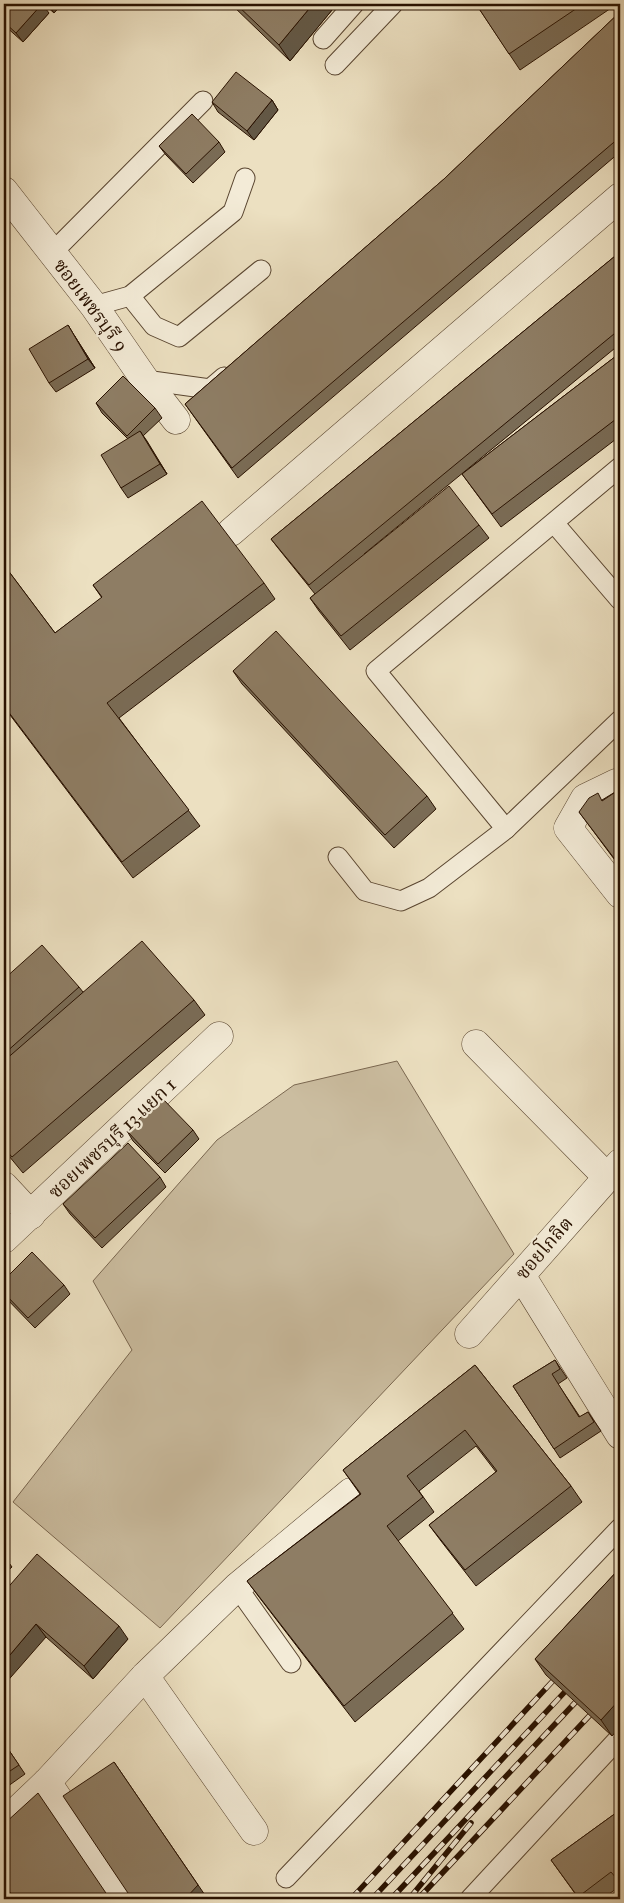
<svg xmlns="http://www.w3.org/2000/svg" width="624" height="1903" font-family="'IM FELL Great Primer','Noto Serif Thai',serif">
	<rect width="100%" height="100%" fill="#ece0c1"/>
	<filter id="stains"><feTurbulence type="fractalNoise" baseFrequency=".004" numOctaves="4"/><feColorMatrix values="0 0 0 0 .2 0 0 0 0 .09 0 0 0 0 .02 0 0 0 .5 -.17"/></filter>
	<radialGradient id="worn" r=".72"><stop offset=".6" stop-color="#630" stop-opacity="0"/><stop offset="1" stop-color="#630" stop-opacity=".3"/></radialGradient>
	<polygon fill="#cbbda0" stroke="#7a6750" points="397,1061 514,1254 160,1628 13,1502 132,1350 93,1281 217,1140 294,1085"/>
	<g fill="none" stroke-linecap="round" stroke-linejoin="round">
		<g stroke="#594530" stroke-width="21">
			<g id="service">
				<polyline points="323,39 354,4"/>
				<polyline points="335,65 393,4"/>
				<polyline points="52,253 203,101"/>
				<polyline points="130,296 154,326 179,337 261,270"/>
				<polyline points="94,306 130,296 233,212 245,178"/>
				<polyline points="145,380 210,389 224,377"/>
				<polyline points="554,523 620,600"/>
				<polyline points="506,829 376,671 620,467"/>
				<polyline points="338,857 365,891 401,901 429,888 506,829 620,720"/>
				<polyline points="237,1587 291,1663"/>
				<polyline points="286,1878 620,1528"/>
				<polyline points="470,1899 620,1737"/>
			</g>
		</g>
		<g stroke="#594530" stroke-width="29">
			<g id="minor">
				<polyline points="4,191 94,306 145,380 176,420"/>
				<polyline points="231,532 620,197"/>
				<polyline points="620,786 616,783 585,798 568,828 620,894"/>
				<polyline points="476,1044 607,1177"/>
				<polyline points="4,1186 31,1215"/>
				<polyline points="4,1239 219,1036"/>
				<polyline points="521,1275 620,1435"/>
				<polyline points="469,1334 620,1163"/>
				<polyline points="145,1676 254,1831"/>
				<polyline points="47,1782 126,1899"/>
				<polyline points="4,1823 47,1782 145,1676 237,1587 351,1492"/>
			</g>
		</g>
		<use href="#service" stroke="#f3ebd7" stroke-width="19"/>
		<use href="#minor" stroke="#f3ebd7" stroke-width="28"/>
		<g stroke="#281100" stroke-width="5.5">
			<g id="rail">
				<polyline points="351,1899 562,1671"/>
				<polyline points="372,1899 574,1682"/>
				<polyline points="391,1899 586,1691"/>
				<polyline points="409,1899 471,1823"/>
				<polyline points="418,1899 620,1683"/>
			</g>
		</g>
		<use href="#rail" stroke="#f3ebd7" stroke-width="4" stroke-dasharray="11" stroke-linecap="butt"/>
	</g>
	<g fill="#7a6c56" stroke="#281100">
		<polygon points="4,4 49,13 23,42 4,25"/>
		<polygon points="44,4 62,4 54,13"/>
		<polygon points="231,4 337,4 290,61"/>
		<polygon points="476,4 617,4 520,70"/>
		<polygon points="620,12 620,152 238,478 185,404 444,179"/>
		<polygon points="4,41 9,49 4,54"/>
		<polygon points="272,100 278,110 254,140 218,112 212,102"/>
		<polygon points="219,142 225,152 193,183 166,155 159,146"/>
		<polygon points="620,252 620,344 364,554 479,525 489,538 350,650 319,611 310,598 315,594 278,548 271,539"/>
		<polygon points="74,335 95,368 56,392 49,383"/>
		<polygon points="620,353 620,436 501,527 462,474"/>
		<polygon points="96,403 155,408 162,418 143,436 167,474 128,498 121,488 128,439 102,413"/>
		<polygon points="4,565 55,633 102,598 93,585 264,583 275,599 119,718 200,826 133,878 4,707"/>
		<polygon points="233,671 427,796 436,809 394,848 242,684"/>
		<polygon points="620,789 620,867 579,812 602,800"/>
		<polygon points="4,979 79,987 83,992 194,1000 205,1015 23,1173 4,1150"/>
		<polygon points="193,1130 199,1139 165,1173 133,1141 127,1131"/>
		<polygon points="160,1177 166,1187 102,1248 70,1214 63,1204"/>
		<polygon points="4,1280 64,1285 70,1294 35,1328 4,1296"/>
		<polygon points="555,1360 567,1378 558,1384 580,1417 588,1412 601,1431 560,1458 513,1386"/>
		<polygon points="475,1365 571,1486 582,1502 476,1586 441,1541 429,1525 496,1472 476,1446 419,1491 434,1512 398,1541 464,1629 355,1722 259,1597 247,1581 360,1494 343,1470"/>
		<polygon points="4,1556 12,1567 4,1574"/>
		<polygon points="620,1568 620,1727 612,1736 546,1675 535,1659"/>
		<polygon points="4,1592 128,1639 93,1679 46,1637"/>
		<polygon points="4,1743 25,1774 4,1789"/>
		<polygon points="620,1810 620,1886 602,1899 579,1899 551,1860"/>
	</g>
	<g fill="#635846" stroke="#281100">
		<polygon points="42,4 49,13 23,42 16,33"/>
		<polygon points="48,4 62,4 54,13"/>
		<polygon points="313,4 337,4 290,61 279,45"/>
		<polygon points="272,100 278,110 254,140 247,131"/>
		<polygon points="68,325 74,335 95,368 88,359"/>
		<polygon points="140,431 147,441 167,474 160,464"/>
		<polygon points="36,1624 46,1637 4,1685 4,1662"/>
		<polygon points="119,1626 128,1639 93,1679 84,1666"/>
		<polygon points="620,1699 620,1727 612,1736 601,1720"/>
		<polygon points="114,1762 207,1898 206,1899 185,1899"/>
	</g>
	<g fill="#8e7d64" stroke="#281100">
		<polygon points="4,4 42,4 16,33 4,22"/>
		<polygon points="236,4 313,4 279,45"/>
		<polygon points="476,4 583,4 509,54"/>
		<polygon points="620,12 620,137 232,468 185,404 444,179"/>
		<polygon points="236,72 272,100 247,131 212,102"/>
		<polygon points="192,114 219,142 186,174 159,146"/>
		<polygon points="620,252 620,329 309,585 271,539"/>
		<polygon points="68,325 88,359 49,383 29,349"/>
		<polygon points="620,353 620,416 492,514 462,474"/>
		<polygon points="123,376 155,408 127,436 96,403"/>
		<polygon points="140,431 160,464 121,488 101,455"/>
		<polygon points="449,486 479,525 341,636 310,598"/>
		<polygon points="202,501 264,583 107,703 189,810 122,862 4,706 4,565 55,633 102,597 93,585"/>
		<polygon points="276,631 427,796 385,835 233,671"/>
		<polygon points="620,789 620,866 579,812 589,798 598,793 602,801"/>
		<polygon points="142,941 194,1000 12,1157 4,1148 4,1061"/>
		<polygon points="42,945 79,987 4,1054 4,979"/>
		<polygon points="161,1097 193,1130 158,1164 127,1131"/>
		<polygon points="128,1143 160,1177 95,1238 63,1204"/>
		<polygon points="32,1252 64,1285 28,1318 4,1293 4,1280"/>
		<polygon points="555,1360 560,1369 552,1374 579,1417 588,1412 594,1422 554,1449 513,1386"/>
		<polygon points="475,1365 571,1486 465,1570 429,1525 497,1471 465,1430 407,1476 423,1497 387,1526 453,1613 344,1706 247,1581 361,1494 343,1470"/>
		<polygon points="37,1554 119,1626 84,1666 36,1624 4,1662 4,1592"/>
		<polygon points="620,1568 620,1699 601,1720 535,1659"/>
		<polygon points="620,1732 620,1746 614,1737"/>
		<polygon points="4,1743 19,1765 4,1775"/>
		<polygon points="114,1762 198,1885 185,1899 132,1899 63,1796"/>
		<polygon points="38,1793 110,1899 15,1899 4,1884 4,1824"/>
		<polygon points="620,1810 620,1877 617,1879 611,1872 578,1897 551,1860"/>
	</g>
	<g text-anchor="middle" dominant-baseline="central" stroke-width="4.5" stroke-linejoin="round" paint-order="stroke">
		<g font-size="19" fill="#281100" stroke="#f3ebd7">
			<text transform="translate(91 305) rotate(53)">ซอยเพชรบุรี 9</text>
			<text transform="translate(112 1138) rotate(-43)">ซอยเพชรบุรี 13 แยก 1</text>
			<text transform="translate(544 1248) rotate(-49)">ซอยโกลิต</text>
		</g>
	</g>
	<rect width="624" height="1903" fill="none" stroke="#ece0c1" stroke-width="20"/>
	<rect x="5" y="5" width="614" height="1893" fill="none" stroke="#281100" stroke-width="2.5"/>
	<rect x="10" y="10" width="604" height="1883" fill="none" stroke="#281100"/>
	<rect width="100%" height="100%" filter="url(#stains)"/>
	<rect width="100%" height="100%" fill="url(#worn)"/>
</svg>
